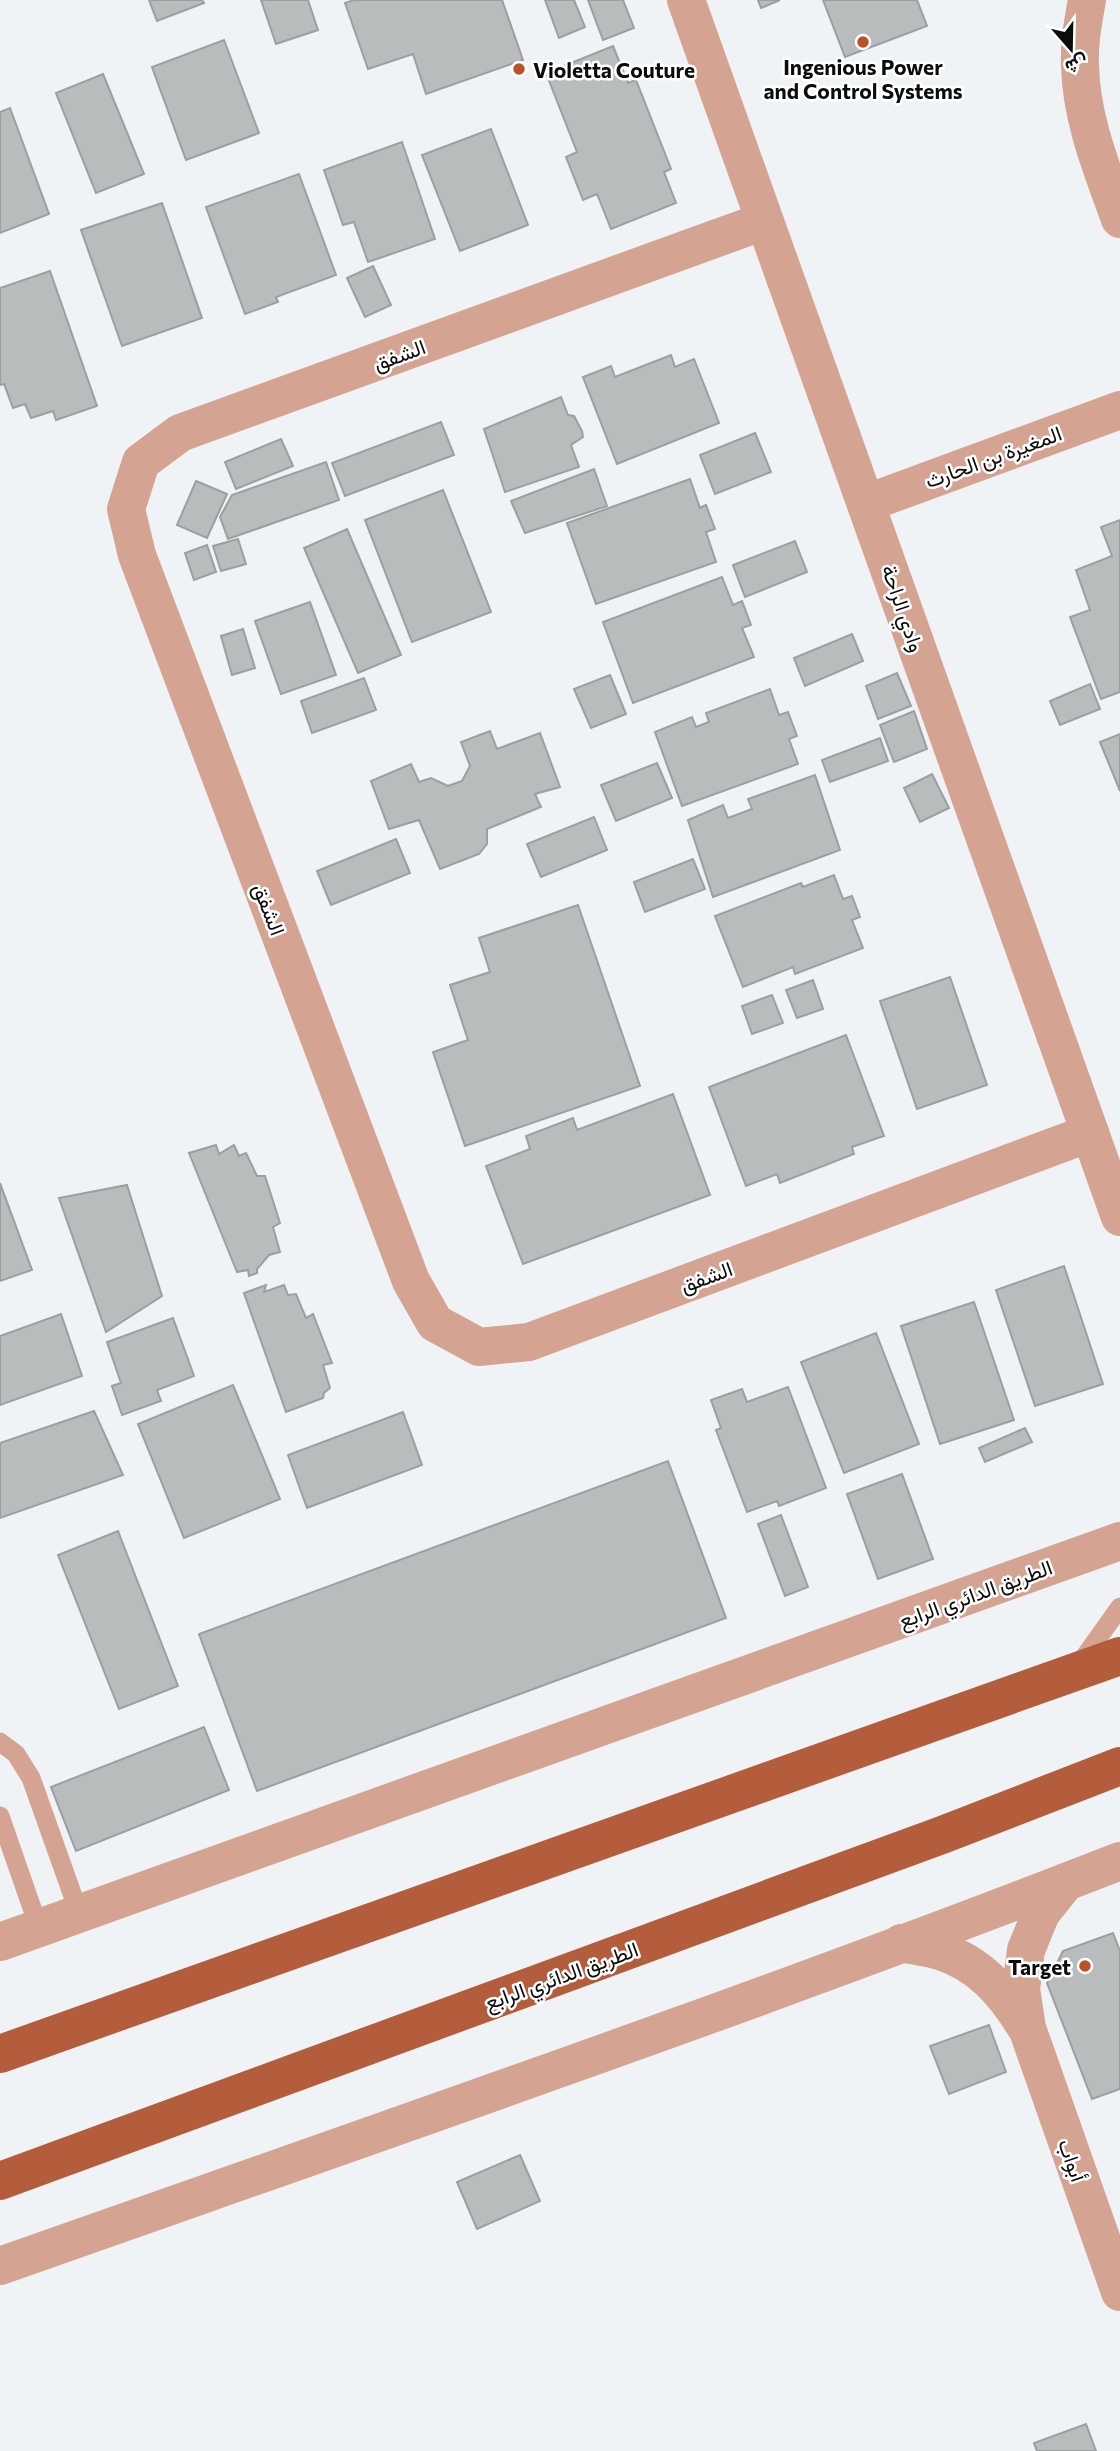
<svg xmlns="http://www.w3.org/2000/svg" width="1120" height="2451" font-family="Commissioner,Vazirmatn,sans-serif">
	<rect width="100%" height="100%" fill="#f0f3f5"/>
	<g fill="#b9bcbd" stroke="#9c9ea0" stroke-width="2">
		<polygon points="149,0 202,0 204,3 157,21"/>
		<polygon points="261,0 308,0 318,30 276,44"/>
		<polygon points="354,0 502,0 523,60 426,94 413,54 368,69 345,3"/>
		<polygon points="545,0 574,0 585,27 559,38"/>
		<polygon points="588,0 623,0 634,28 603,40"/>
		<polygon points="758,0 780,0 761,8"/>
		<polygon points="823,0 917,0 927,26 845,57"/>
		<polygon points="224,40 259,133 186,160 152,67"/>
		<polygon points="613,46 628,83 636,80 671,169 664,172 676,203 611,229 597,194 583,200 566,157 577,152 546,73"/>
		<polygon points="103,74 144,174 96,193 56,93"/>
		<polygon points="10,108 49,214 0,233 0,112"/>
		<polygon points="491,129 528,225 460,251 422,155"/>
		<polygon points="402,142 435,239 368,262 354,222 343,225 324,170"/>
		<polygon points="299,174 336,275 276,297 278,302 245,314 206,207"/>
		<polygon points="162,203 202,318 122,346 81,230"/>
		<polygon points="373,266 391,305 365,317 347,278"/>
		<polygon points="50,271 97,406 56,420 53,411 31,418 25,404 13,408 4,384 0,385 0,288"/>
		<polygon points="671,355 675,367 694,359 719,423 617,464 583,377 611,366 615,377"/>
		<polygon points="561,397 568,415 574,416 582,431 583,437 571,445 579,467 505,492 484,429"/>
		<polygon points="441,422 454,455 345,496 332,463"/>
		<polygon points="755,433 771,472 715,494 700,455"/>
		<polygon points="281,439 293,466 236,489 225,462"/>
		<polygon points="326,462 339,500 228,539 220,517 232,495"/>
		<polygon points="594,469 607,506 525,533 511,501"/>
		<polygon points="690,479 700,508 706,505 715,529 706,532 716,562 596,604 567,523"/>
		<polygon points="196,481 227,494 207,538 177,525"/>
		<polygon points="443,490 491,612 412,642 365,520"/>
		<polygon points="1120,520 1120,692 1101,699 1070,617 1090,610 1076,570 1112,556 1101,527"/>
		<polygon points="347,529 401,655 358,673 304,548"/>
		<polygon points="238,539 246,564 221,571 213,546"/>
		<polygon points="795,541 807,572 745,597 733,565"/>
		<polygon points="207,545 216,572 194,580 185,553"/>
		<polygon points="722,577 733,605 742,601 751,625 742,628 754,657 633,703 603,622"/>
		<polygon points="310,602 336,675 281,694 255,621"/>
		<polygon points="243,629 255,668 232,675 221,636"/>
		<polygon points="852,634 863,661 805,686 794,658"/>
		<polygon points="897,673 911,706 878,719 866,686"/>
		<polygon points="610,675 626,714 591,728 574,689"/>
		<polygon points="364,678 376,710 312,733 301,701"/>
		<polygon points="1090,684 1100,709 1060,725 1050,701"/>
		<polygon points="770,689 779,715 788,712 797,736 789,739 798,764 682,806 655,732 692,717 696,727 709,722 706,713"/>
		<polygon points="914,711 927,749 894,762 880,725"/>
		<polygon points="490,731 497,749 540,733 560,787 535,794 541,807 487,829 487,844 479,854 440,869 419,820 389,829 371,781 411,764 419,782 431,778 448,786 462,781 470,766 461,742"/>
		<polygon points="1120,734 1120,791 1100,742"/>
		<polygon points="880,738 888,761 830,782 822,760"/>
		<polygon points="657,763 672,798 616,821 601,785"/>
		<polygon points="932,774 949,808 920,822 904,788"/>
		<polygon points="815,775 840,850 713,897 688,820 723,805 728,818 752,809 748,799"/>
		<polygon points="594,817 607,850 541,877 527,844"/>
		<polygon points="396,839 410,873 331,905 317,871"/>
		<polygon points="693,859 705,889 645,912 634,882"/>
		<polygon points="834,875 843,899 852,896 860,917 852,920 863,948 795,974 793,967 743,987 715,916 801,883 803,887"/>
		<polygon points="578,905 640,1086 465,1146 433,1052 468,1040 450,985 490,972 479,938"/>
		<polygon points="950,977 987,1085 917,1109 880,1001"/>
		<polygon points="813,980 823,1009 797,1018 786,990"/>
		<polygon points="772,995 783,1023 752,1034 742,1006"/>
		<polygon points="846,1035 884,1136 852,1147 854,1154 780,1183 777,1174 746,1186 709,1087"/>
		<polygon points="673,1094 710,1195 523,1264 486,1166 530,1149 526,1136 573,1118 577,1130"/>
		<polygon points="216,1145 219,1154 234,1145 239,1156 246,1153 257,1176 265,1176 280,1223 273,1227 280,1252 269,1255 257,1269 257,1273 249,1276 248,1270 237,1272 189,1153"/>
		<polygon points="0,1183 32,1270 0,1281"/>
		<polygon points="127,1185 162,1296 106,1332 59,1198"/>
		<polygon points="1064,1266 1103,1384 1035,1406 996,1290"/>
		<polygon points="266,1285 264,1292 284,1285 288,1295 296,1294 306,1318 313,1314 332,1363 323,1365 330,1388 324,1393 323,1398 286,1412 244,1293"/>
		<polygon points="974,1302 1014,1420 940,1444 901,1326"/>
		<polygon points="61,1314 82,1376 0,1405 0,1336"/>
		<polygon points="173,1318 194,1376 157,1390 161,1401 122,1415 112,1386 121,1383 107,1342"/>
		<polygon points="876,1333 919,1444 844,1473 801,1362"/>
		<polygon points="233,1385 280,1499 184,1538 138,1424"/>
		<polygon points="788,1387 826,1488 779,1506 777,1501 747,1512 716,1430 721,1428 711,1400 742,1389 747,1402"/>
		<polygon points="94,1411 123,1475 0,1518 0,1443"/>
		<polygon points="403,1412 422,1465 307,1508 288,1455"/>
		<polygon points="1025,1428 1032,1442 985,1462 979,1448"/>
		<polygon points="668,1461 726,1618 257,1791 199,1634"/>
		<polygon points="902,1474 933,1559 878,1579 847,1494"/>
		<polygon points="781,1515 808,1587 785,1596 758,1524"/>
		<polygon points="118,1531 178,1686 119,1709 58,1555"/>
		<polygon points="204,1727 229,1790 76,1851 51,1787"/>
		<polygon points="1113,1933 1120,1951 1120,2089 1092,2099 1047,1983 1063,1951"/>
		<polygon points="989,2025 1006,2072 949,2094 930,2046"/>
		<polygon points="520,2155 540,2201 477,2229 457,2182"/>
		<polygon points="1086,2424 1096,2451 1037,2451 1034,2443"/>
	</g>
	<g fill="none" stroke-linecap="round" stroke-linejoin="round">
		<g stroke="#d4a391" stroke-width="19">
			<polyline points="1078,1666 1120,1607"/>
			<polyline points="0,1742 16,1754 31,1778 79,1913"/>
			<polyline points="0,1816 39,1928"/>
		</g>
		<g stroke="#d4a391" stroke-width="38">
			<polyline points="686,0 1120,1217"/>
			<path d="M1087,0C1083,22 1079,43 1080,65C1081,119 1102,169 1120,219"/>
			<polyline points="764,221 180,433 141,462 126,509 137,555 411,1281 435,1323 479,1347 529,1342 1090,1133"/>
			<polyline points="867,503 1120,410"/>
			<polyline points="1066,1882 1041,1913 1026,1950 1021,1989 1027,2028 1120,2292"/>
			<polyline points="0,1942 1120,1541"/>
			<path d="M901,1943C914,1946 927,1947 940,1951C979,1963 1004,1992 1025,2026"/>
			<path d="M0,2266C374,2134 750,2005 1120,1861"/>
		</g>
		<g stroke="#b35d3d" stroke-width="38">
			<polyline points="0,2054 1120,1656"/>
			<polyline points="0,2181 942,1835 1120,1766"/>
		</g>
	</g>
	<g fill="#b95229" stroke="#fff" stroke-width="2.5">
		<circle cx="863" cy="42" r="7"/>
		<circle cx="519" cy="69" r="7"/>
		<circle cx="1085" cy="1966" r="7"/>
	</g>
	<g text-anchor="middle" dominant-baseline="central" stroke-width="5" stroke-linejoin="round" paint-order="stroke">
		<g font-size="21" font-weight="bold" fill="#0b0c0c" stroke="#fff">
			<text x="863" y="66">Ingenious Power<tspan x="863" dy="24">and Control Systems</tspan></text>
			<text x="533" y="69" text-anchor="start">Violetta Couture</text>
			<text x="1071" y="1966" text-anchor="end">Target</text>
		</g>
		<g font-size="21" fill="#0b0c0c" stroke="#fff">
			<text transform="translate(399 354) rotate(-20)">الشفق</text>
			<text transform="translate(993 456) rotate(-20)">المغيرة بن الحارث</text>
			<text transform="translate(904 608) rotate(71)">وادي الراحة</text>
			<text transform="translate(270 909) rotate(69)">الشفق</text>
			<text transform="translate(706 1276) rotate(-20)">الشفق</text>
			<text transform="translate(975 1593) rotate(-20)">الطريق الدائري الرابع</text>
			<text transform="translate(561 1975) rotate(-20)">الطريق الدائري الرابع</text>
			<text transform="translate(1073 2160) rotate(71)">أبواب</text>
		</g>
	</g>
	<g transform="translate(1071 49) rotate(160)" stroke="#ffffff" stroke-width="5" paint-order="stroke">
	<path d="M0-5L12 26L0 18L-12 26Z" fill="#0b0c0c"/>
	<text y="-10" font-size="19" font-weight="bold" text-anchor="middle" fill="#0b0c0c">ش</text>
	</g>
</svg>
